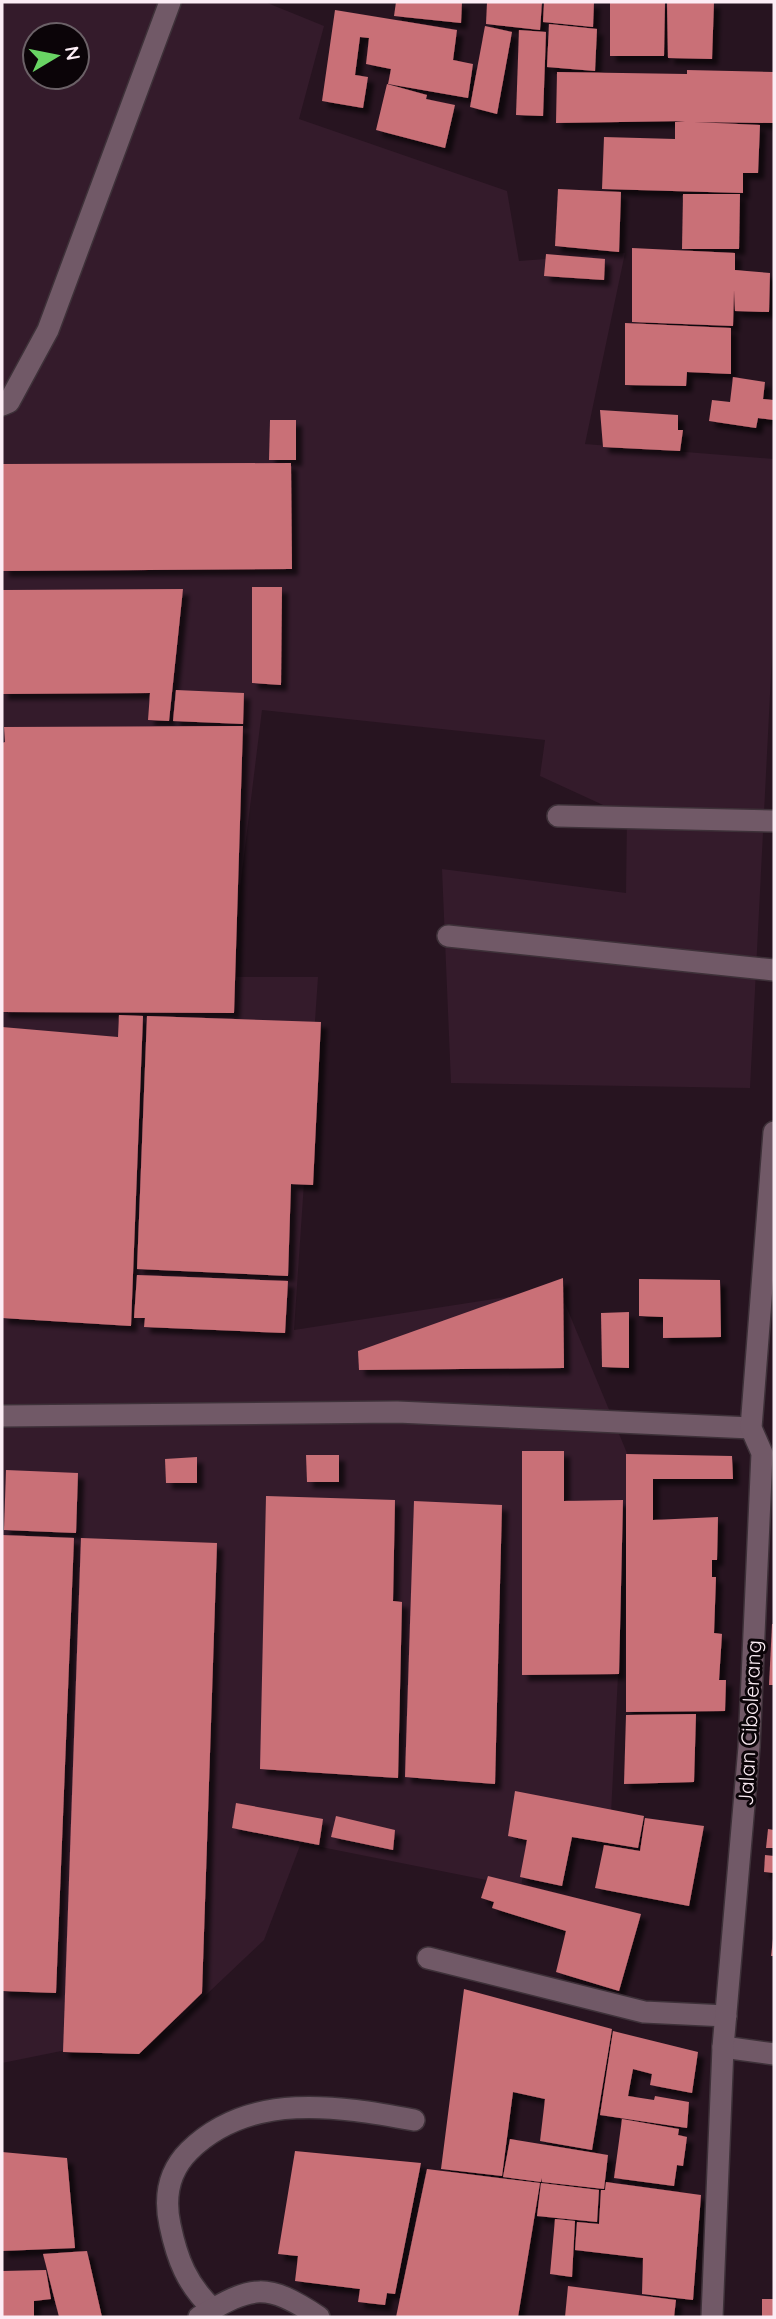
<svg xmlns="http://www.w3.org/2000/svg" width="776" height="2319" font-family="Quicksand,sans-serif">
	<defs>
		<filter id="shadow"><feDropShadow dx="6" dy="6" stdDeviation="2" flood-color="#0009"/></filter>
	</defs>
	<rect width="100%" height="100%" fill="#271420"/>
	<path fill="#341b2b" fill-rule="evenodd" d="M2,2H265L324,26L299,119L507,191L519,261L625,253L585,444L774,459V616L750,1088L451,1083L442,869L626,893L627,816L540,776L545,740L262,710L229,977H318L294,1330L559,1289L629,1458L611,1814L534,1802L521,1887L301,1843L264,1940L170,2029L2,2063ZM35,35H77V77H35Z"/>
	<g fill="#c96f77" filter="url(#shadow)">
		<polygon points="396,2 462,2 461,23 394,16"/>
		<polygon points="487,2 542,2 540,30 486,24"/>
		<polygon points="544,2 594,2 593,27 543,22"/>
		<polygon points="610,2 665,2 664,56 610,56"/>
		<polygon points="667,2 714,2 712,59 668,58"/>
		<polygon points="335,10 457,30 453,60 473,64 468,98 388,84 391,69 366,64 369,38 360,37 355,75 368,77 363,108 322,101"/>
		<polygon points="549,24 597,29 595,71 547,67"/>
		<polygon points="485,26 512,32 497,114 470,107"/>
		<polygon points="519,30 546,32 543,116 516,115"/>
		<polygon points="687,70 774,72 774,123 694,122 760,125 758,173 743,173 743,193 602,189 604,137 675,139 675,122 685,121 556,123 557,72 687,74"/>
		<polygon points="387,84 427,95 426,99 455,105 445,148 376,130"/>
		<polygon points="558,189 621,192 619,252 555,246"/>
		<polygon points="683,194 740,194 739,249 682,249"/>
		<polygon points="632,248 735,253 735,270 770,273 769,312 735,311 734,290 733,326 632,322"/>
		<polygon points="546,254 605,259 604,280 544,276"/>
		<polygon points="625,323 731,328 731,374 687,372 686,386 625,385"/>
		<polygon points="733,377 765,382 763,399 774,400 774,420 758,418 756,428 709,421 712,400 730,402"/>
		<polygon points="600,410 678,415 678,430 683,430 680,451 603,447"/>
		<polygon points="270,420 296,420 296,460 269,460"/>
		<polygon points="291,463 292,569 3,571 2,464"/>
		<polygon points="252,587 282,587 281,685 252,683"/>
		<polygon points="183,589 169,721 148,720 150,693 2,694 2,590"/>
		<polygon points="176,690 244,693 243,724 173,721"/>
		<polygon points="243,726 234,1013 2,1012 2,743 5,742 4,727"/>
		<polygon points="119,1015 143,1016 131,1326 2,1318 2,1027 118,1037"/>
		<polygon points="147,1016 321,1022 313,1185 291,1184 288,1276 137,1269"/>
		<polygon points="137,1275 288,1281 285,1333 144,1327 145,1318 134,1318"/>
		<polygon points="563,1278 564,1368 359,1370 358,1351"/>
		<polygon points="639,1279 720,1280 721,1337 663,1338 663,1317 639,1316"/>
		<polygon points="629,1312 629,1368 602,1367 601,1313"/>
		<polygon points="522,1451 564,1451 564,1501 623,1500 619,1674 522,1675"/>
		<polygon points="626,1454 732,1456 733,1479 653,1479 653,1520 718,1517 717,1560 712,1560 712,1577 716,1577 714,1633 722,1634 719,1680 726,1680 725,1711 626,1712"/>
		<polygon points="306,1455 339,1455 339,1482 307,1482"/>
		<polygon points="197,1457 197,1483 166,1483 165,1459"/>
		<polygon points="6,1470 78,1473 76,1533 4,1530"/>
		<polygon points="266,1496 395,1500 393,1601 402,1602 398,1778 260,1769"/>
		<polygon points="414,1501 502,1505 495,1784 405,1777"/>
		<polygon points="2,1535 74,1538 56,1993 2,1991"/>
		<polygon points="81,1538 217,1543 202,1993 139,2054 63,2052"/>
		<polygon points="772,1624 774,1624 774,1685 769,1685"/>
		<polygon points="696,1714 694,1782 624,1784 626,1715"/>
		<polygon points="515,1791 644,1816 638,1848 572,1837 562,1886 520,1877 527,1840 508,1836"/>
		<polygon points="236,1803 323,1819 319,1845 232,1828"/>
		<polygon points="336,1816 395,1830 393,1850 331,1837"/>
		<polygon points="645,1818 704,1826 689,1906 595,1888 604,1845 640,1851"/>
		<polygon points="768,1829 774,1830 774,1848 766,1848"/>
		<polygon points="765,1855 774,1856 774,1873 764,1872"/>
		<polygon points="488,1876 641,1914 619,1991 556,1972 566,1931 492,1908 494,1902 481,1898"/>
		<polygon points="773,1939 774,1956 771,1956"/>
		<polygon points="464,1989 612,2029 592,2150 540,2141 545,2099 513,2092 502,2176 441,2169"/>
		<polygon points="613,2031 698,2052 692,2093 650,2085 652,2074 633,2069 628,2096 654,2100 655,2096 689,2102 687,2128 600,2115"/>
		<polygon points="622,2119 679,2129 678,2135 687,2137 683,2166 677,2165 674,2186 614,2178"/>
		<polygon points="510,2139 608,2155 604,2189 542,2182 541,2178 541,2182 503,2177"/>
		<polygon points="295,2151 421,2163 395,2294 387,2293 385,2305 358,2302 360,2289 295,2281 298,2256 278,2254"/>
		<polygon points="2,2152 67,2158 75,2248 2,2251"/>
		<polygon points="427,2169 540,2183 518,2317 396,2317"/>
		<polygon points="606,2182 701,2195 693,2300 642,2294 643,2258 575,2250 577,2222 599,2224 601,2190 605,2190"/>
		<polygon points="541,2183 599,2190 597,2222 537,2216"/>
		<polygon points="555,2219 575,2221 572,2277 550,2274"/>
		<polygon points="87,2251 102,2317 59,2317 43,2254"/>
		<polygon points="46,2270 51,2299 34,2301 34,2317 2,2317 2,2271"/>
		<polygon points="568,2286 676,2300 674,2317 565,2317"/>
		<rect x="762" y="2299" width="12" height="18"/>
	</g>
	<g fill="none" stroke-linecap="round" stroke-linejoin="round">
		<g stroke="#3e3139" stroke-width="24">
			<g id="minor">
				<polyline points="2,405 9,402 48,330 170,2"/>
				<polyline points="558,816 774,821"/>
				<polyline points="448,936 774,970"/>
				<polyline points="2,1416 397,1412 751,1428"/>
				<polyline points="428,1958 644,2012 726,2016"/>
				<polyline points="723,2047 774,2054"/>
				<path d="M213,2309C187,2285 177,2259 170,2225C164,2197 169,2171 189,2151C250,2091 338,2106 414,2120"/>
				<path d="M199,2317C253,2285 266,2282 319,2317"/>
				<polyline points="712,2317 723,2047 749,1747 762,1453 751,1428 774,1132"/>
			</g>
		</g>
		<use href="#minor" stroke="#715967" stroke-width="21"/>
	</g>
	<g text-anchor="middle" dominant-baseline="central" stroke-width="6" stroke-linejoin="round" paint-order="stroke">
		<g font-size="21" fill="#fcedf5" stroke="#0b0408">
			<text transform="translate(749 1723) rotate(-87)">Jalan Cibolerang</text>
		</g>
	</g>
	<rect width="776" height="2319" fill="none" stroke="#fcedf5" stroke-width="7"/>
	<g transform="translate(56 56) rotate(80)"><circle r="33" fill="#0b0408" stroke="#6b6167" stroke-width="2"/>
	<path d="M0-5L12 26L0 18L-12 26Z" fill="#69d464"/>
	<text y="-10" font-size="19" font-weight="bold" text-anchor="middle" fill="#fcedf5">N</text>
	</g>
</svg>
